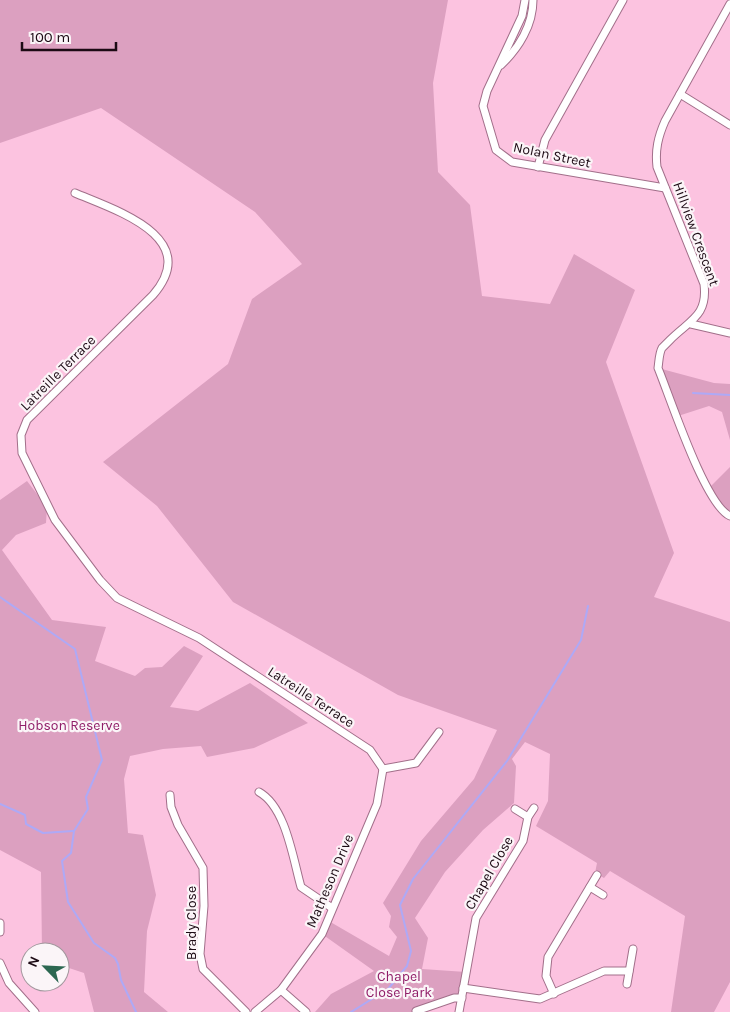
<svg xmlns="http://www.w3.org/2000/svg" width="730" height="1012" font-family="Karla,sans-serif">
	<rect width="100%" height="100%" fill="#fcc3e0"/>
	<g fill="#dca0c0">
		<polygon points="0,0 448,0 433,83 438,172 470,205 482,296 550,304 574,254 635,290 606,362 674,553 654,597 730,622 730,982 714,1012 671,1012 685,916 610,871 604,878 595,873 597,863 536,826 548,801 550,754 525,742 512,759 516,766 514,803 483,830 445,872 415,918 428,938 422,969 466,972 462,998 415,1012 315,1012 331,994 374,971 322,934 327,920 389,956 397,937 389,927 391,916 383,903 421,841 474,779 497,730 398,695 233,602 157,506 103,462 228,364 252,299 302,264 255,212 101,108 0,143"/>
		<polygon points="658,368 714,383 730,384 730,440 722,412 709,406 678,416"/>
		<polygon points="730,467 730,516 707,490"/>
		<polygon points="27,481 47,507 46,523 16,535 2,550 52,620 106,627 95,661 135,676 145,668 162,667 184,646 203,656 170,707 198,711 250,683 308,723 254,748 207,757 201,746 163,749 130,756 124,779 128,833 143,835 156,895 147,931 144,992 168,1012 94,1012 84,973 60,965 60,952 42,952 41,872 0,850 0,500"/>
	</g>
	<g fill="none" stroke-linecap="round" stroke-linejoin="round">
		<g stroke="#aea9f6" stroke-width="2">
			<polyline points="693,393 730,395"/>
			<polyline points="0,597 75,649 102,760 86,797 88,809 74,831 71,853 62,861 68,902 94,943 115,958 118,964 121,980 136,1012"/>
			<polyline points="0,804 25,815 26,824 43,833 73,831"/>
			<polyline points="351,1012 388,989 407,966 411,951 400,905 413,879 507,761 581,640 588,606"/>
		</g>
		<g stroke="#a26f8a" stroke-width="9">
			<g id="street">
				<polyline points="525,0 522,16 487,91 483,106 496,150 512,162 665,188"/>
				<path d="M730,4L665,121C658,137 655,150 657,167L704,284C708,316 690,320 670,340C668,342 664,346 662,348C659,353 659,362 658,368C670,397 705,505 730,516"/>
				<path d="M501,65C519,48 533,25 533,0"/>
				<polyline points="680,94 730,125"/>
				<polyline points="538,167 545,140 623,0"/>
				<path d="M75,193C115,210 203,237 153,295L27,420L21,435L22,453L55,520L100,580L117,598L199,638L370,750L383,769"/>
				<polyline points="691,324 730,333"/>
				<polyline points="383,769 416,763 439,732"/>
				<path d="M259,792C286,807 293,859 301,887L332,908"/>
				<polyline points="170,795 171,807 178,825 203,868 204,906 200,954 203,969 246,1012"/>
				<polyline points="515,809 528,817"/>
				<polyline points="590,887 603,895"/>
				<polyline points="0,923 0,932"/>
				<polyline points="0,963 9,983 35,1012"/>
				<polyline points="627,984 633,949"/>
				<polyline points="463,988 540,999 604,971 629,971"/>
				<polyline points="281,990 306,1012"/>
				<polyline points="554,994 546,976 548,957 597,875"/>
				<polyline points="416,1011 454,998 462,998"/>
				<polyline points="255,1012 281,990 322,934 377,804 383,769"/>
				<polyline points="459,1012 476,918 523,841 528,817 534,808"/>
			</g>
		</g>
		<use href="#street" stroke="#fff" stroke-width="7"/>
	</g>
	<g text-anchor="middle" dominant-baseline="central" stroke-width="4.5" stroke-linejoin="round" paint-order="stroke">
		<g font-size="14" fill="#1c0a14" stroke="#fbf5f8">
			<text transform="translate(552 155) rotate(12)">Nolan Street</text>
			<text transform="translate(696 234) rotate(70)">Hillview Crescent</text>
			<text transform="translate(58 373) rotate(-45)">Latreille Terrace</text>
			<text transform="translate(311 697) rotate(33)">Latreille Terrace</text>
			<text transform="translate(489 873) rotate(-60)">Chapel Close</text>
			<text transform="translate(330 881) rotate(-67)">Matheson Drive</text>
			<text transform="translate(191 923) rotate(-90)">Brady Close</text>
		</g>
		<g font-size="14" fill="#901d68" stroke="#fbf5f8">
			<text x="69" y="725">Hobson Reserve</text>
			<text x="399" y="976">Chapel<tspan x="399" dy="16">Close Park</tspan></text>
		</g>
	</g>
	<g transform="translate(45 967) rotate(294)"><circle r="24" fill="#fbf5f8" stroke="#a2979d"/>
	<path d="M0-4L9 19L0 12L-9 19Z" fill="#2c6751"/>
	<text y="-8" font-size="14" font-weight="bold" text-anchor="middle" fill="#1c0a14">N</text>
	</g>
	<path d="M22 42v8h94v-8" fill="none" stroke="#1c0a14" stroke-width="2.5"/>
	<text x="30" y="42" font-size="15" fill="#1c0a14" stroke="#fbf5f8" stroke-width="4" paint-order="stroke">100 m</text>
</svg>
